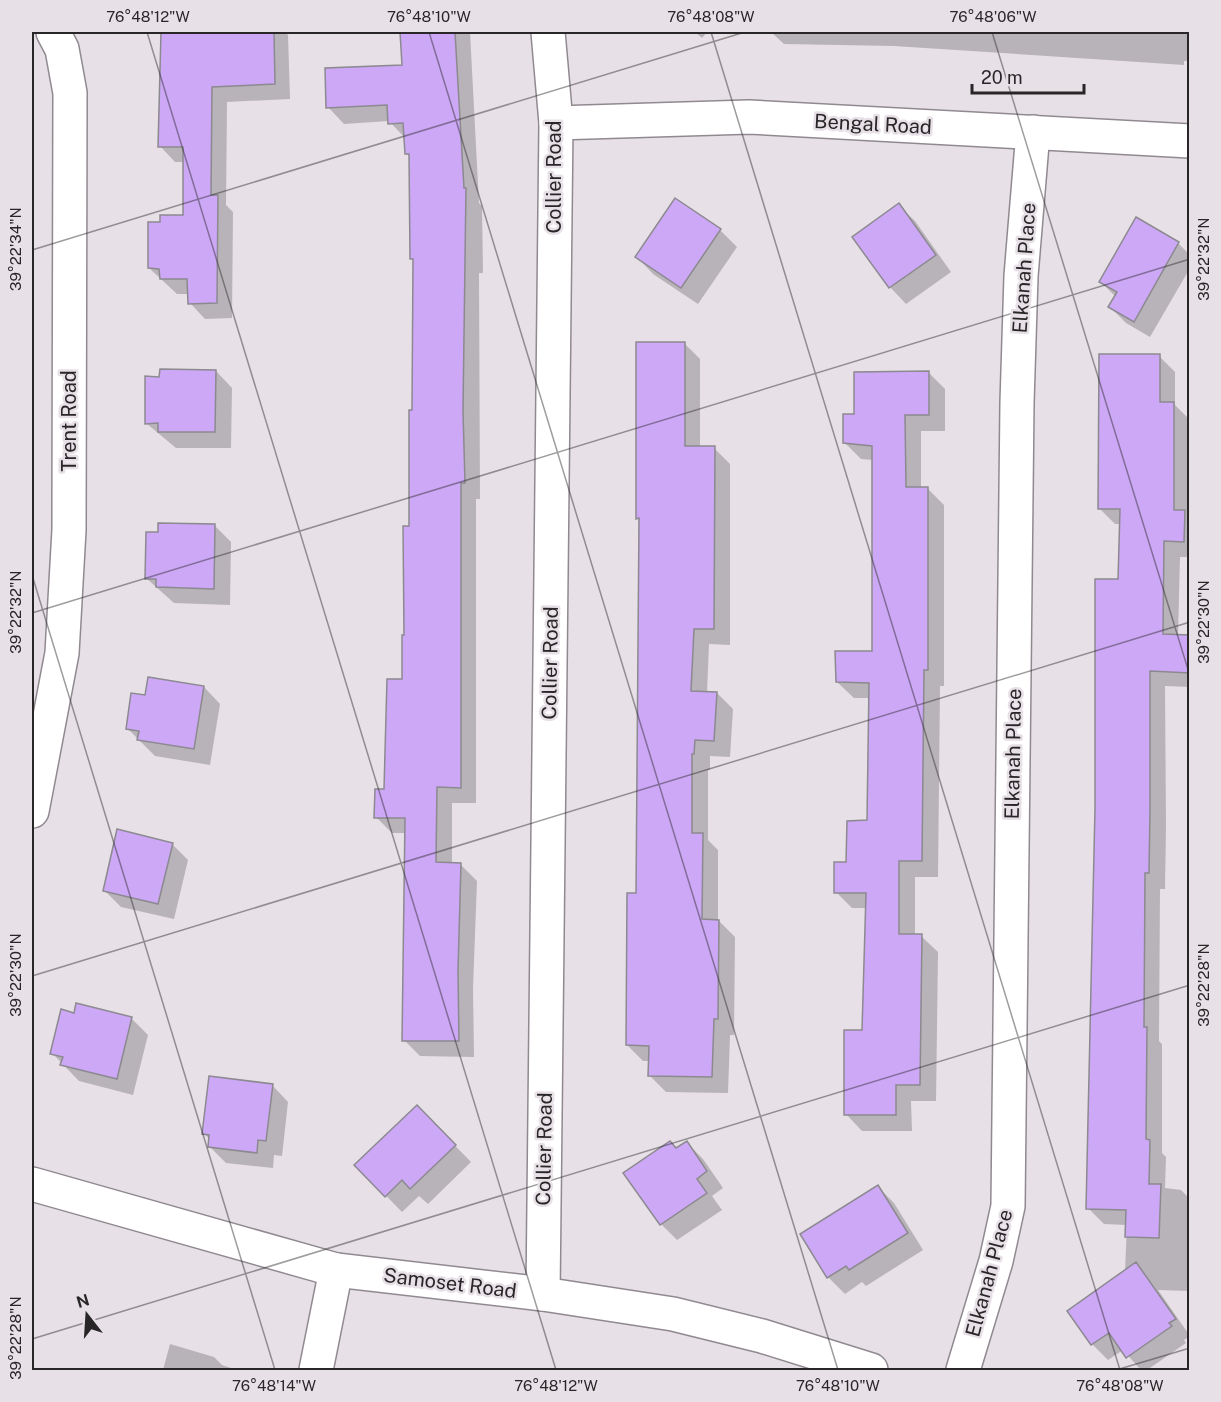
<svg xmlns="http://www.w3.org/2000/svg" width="1221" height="1402" font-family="'Public Sans',sans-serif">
	<rect width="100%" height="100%" fill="#e7e0e6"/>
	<g fill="#0003">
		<polygon points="163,32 285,32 288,35 290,99 227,102 226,205 233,212 232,318 205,319 190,303 189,294 177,294 149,268 162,224 184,216 185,162 175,162 160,146"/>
		<polygon points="401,32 470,32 479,203 482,206 483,273 479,273 480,499 476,499 476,803 452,803 452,865 461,865 477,881 473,988 474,1057 420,1056 404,1040 406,833 392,833 376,817 385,790 403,681 406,636 414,412 415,262 412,258 410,157 406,153 406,139 389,121 344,124 328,107 404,66"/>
		<polygon points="695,32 707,32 702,38"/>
		<polygon points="771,32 1190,32 1190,61 1184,61 1184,65 894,46 784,44"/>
		<polygon points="676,200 720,230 737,247 698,304 653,274 637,257"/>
		<polygon points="898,205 915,221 951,272 906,304 890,287"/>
		<polygon points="1178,243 1190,255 1190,268 1150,337 1126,323 1110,307 1116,297 1101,282"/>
		<polygon points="684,343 700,359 700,448 714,448 730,464 730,645 709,644 707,693 717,693 733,709 730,757 710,756 710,770 708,770 708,840 718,850 718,920 735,937 734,1035 730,1035 728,1093 666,1092 650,1076 650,1061 643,1061 627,1045 637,895 640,521 637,518"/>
		<polygon points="1159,356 1175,372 1175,405 1189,419 1190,557 1180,557 1178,636 1190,636 1190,687 1165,686 1166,826 1165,889 1160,889 1159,1041 1162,1044 1162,1153 1166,1157 1165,1188 1181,1190 1190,1199 1190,1291 1158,1290 1190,1336 1184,1340 1186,1343 1147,1370 1141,1370 1123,1350 1108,1360 1092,1344 1069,1312 1125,1271 1127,1225 1104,1224 1088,1208 1121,524 1115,524 1099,508"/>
		<polygon points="216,371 232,388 231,448 176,448 146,423"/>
		<polygon points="929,373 945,389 945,431 921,431 921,489 928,489 944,505 944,686 940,686 938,877 915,877 915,936 921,936 938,952 936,1101 911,1101 912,1131 862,1131 846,1114 864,1032 867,908 852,908 836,892 869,822 871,698 854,698 837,682 873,652 873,460 861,459 845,443 856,415"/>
		<polygon points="215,526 231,542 230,605 174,603 146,578"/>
		<polygon points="204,687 220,704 210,765 155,756 127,728 147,697"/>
		<polygon points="172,844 188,860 174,919 121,907 104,890"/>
		<polygon points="75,1014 131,1018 148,1035 133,1095 79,1081 52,1053"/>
		<polygon points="272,1085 288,1102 282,1156 274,1155 273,1168 226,1163 209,1146 210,1140 204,1133"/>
		<polygon points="417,1107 471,1162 428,1204 419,1196 402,1212 356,1165"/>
		<polygon points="687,1143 703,1159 723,1188 712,1196 722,1210 677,1240 661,1224 677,1149"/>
		<polygon points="878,1187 894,1203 923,1250 866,1286 862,1282 845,1294 828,1277 802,1235"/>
		<polygon points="170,1344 214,1357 222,1365 237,1370 163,1370"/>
		<polygon points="438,1368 453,1370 438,1370"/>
	</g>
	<g fill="#cca8f6" stroke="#8c8990" stroke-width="1.5">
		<polygon points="161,32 274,32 275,84 212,87 211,195 218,195 217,303 188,304 187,279 160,279 159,269 148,268 148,222 160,222 160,215 183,215 183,147 158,147"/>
		<polygon points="400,32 455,32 464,188 466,188 463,411 465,483 461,483 461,788 437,787 436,862 461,863 458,971 459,1041 402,1041 405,818 374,818 375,789 384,789 387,679 402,679 402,635 404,635 403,526 409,526 409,410 412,410 413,259 410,259 409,154 405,154 403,123 388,124 387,105 326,108 325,68 402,65"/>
		<polygon points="675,198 721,229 681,288 635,257"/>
		<polygon points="899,203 936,255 889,288 852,237"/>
		<polygon points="1136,217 1179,242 1134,322 1108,307 1117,292 1099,282"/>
		<polygon points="636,342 685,342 685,446 715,446 714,629 694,629 691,691 717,692 714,741 695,740 694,754 692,754 692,833 703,833 702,919 719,920 718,1019 714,1019 712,1077 648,1076 649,1046 626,1045 627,893 636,893 639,518 636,519"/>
		<polygon points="1099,354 1160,354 1160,402 1174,402 1174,510 1185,510 1184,542 1164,541 1163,634 1190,635 1190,673 1150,671 1150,810 1149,873 1145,873 1144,1027 1147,1027 1146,1139 1150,1140 1149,1184 1161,1184 1159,1238 1125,1237 1126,1210 1086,1209 1095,808 1095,579 1118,579 1120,509 1098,509"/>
		<polygon points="160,369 216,370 215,432 158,432 158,423 145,424 145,376 159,377"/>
		<polygon points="929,371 929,415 905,415 906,487 928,487 928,670 924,670 922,861 899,861 899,934 922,934 920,1085 896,1085 896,1115 844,1115 844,1030 862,1030 866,893 834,893 834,862 846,862 847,821 867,820 869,683 836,682 835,651 872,651 872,446 843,443 843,414 854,414 854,372"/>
		<polygon points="158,523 215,524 214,589 156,587 156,579 145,579 146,532 158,532"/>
		<polygon points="148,677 204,686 194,749 137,740 139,731 126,729 131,693 145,695"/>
		<polygon points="117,829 173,843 158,904 103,891"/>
		<polygon points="76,1003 132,1017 117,1079 60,1065 63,1057 50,1054 61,1009 74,1013"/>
		<polygon points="209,1076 273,1084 266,1141 258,1140 257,1153 208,1147 209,1135 202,1134"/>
		<polygon points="417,1105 456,1145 410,1189 402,1180 385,1197 354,1165"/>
		<polygon points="670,1141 676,1148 687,1141 707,1171 697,1179 707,1193 660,1225 623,1173"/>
		<polygon points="878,1185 908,1233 849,1270 846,1266 827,1278 800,1234"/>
		<polygon points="1136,1262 1176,1319 1169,1323 1172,1326 1126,1358 1109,1333 1091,1345 1067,1311"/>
	</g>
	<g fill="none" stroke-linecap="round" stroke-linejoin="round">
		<g stroke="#908a90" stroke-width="36">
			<g id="street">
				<polyline points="556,123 749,117 1190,141"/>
				<polyline points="32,811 62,653 69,530 70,93 62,49 53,32"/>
				<polyline points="32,1184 336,1270 543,1294 673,1314 762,1336 871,1370"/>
				<polyline points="543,1294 556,123 548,32"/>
				<polyline points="316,1370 336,1270"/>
				<polyline points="963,1370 996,1261 1008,1206 1017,403 1021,276 1033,132"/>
			</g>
		</g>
		<use href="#street" stroke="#fff" stroke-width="33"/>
	</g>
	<path fill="none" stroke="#292628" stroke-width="1.5" stroke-opacity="0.45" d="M147,32L556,1370M429,32L838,1370M711,32L1120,1370M992,32L1190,676M32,250L745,32M32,575L275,1370M32,613L1190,259M32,976L1190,622M32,1339L1190,985M1116,1370L1190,1348"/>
	<g text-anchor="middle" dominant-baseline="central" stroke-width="5" stroke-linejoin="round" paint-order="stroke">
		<g font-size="20" fill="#292628" stroke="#e7e0e6">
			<text transform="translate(873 124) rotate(3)">Bengal Road</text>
			<text transform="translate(554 177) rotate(-90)">Collier Road</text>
			<text transform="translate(1024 268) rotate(-86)">Elkanah Place</text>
			<text transform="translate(69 421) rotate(-90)">Trent Road</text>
			<text transform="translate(550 663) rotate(-89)">Collier Road</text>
			<text transform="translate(1013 754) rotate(-89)">Elkanah Place</text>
			<text transform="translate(544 1149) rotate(-89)">Collier Road</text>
			<text transform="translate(989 1273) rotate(-75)">Elkanah Place</text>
			<text transform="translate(450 1283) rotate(7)">Samoset Road</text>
		</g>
	</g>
	<rect width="1221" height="1402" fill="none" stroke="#e7e0e6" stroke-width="66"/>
	<g transform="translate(87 1315) rotate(343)" stroke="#e7e0e6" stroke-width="4.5" paint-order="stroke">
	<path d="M0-4.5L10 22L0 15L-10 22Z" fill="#292628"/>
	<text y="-9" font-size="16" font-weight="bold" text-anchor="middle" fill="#292628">N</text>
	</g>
	<path d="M972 84v9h112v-9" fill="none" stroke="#292628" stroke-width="3"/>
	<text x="981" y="84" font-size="18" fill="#292628" stroke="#e7e0e6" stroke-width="4.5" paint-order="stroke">20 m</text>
	<rect x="33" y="33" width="1155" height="1336" fill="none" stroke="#292628" stroke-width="2"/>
	<g font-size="15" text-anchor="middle" fill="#292628">
		<text x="148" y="22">76°48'12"W</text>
		<text x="429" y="22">76°48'10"W</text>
		<text x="711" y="22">76°48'08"W</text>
		<text x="993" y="22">76°48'06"W</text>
		<text transform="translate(16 249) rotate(-90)" y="5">39°22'34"N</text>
		<text transform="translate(1204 259) rotate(-90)" y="5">39°22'32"N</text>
		<text transform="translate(16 612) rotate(-90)" y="5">39°22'32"N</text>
		<text transform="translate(1204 622) rotate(-90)" y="5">39°22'30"N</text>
		<text transform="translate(16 975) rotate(-90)" y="5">39°22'30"N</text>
		<text transform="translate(1204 985) rotate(-90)" y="5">39°22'28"N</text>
		<text transform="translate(16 1338) rotate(-90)" y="5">39°22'28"N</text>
		<text x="274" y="1391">76°48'14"W</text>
		<text x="556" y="1391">76°48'12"W</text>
		<text x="838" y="1391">76°48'10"W</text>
		<text x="1120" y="1391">76°48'08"W</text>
	</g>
</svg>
